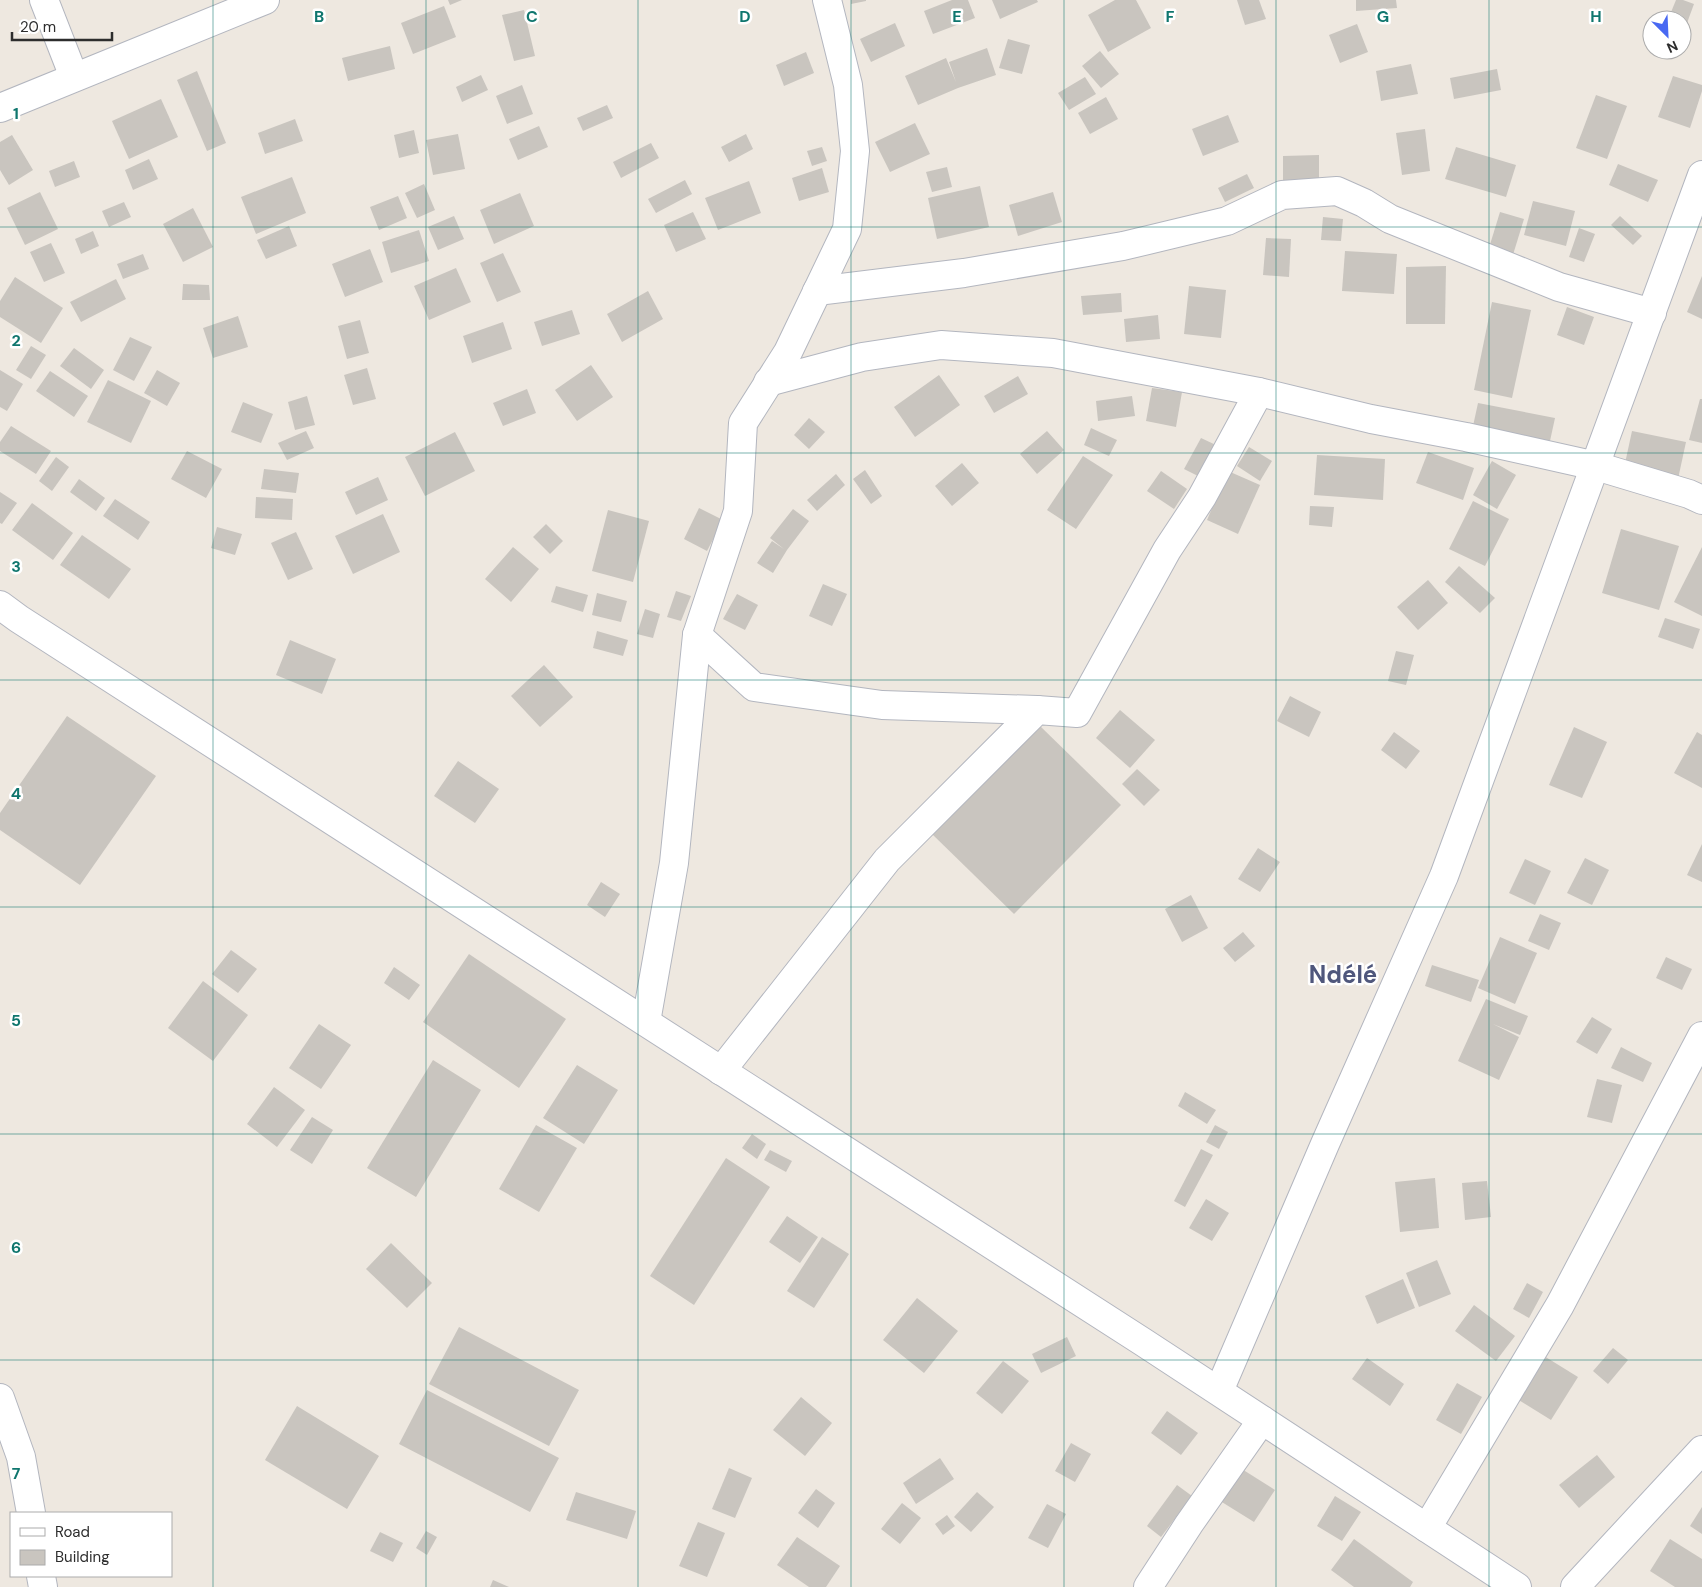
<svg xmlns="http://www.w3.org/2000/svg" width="1702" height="1587" font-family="'DM Sans',sans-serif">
	<rect width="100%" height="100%" fill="#eee8e0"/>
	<g fill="#c9c5bf">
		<polygon points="448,0 462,0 450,5"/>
		<polygon points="851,0 866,0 866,1 851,4"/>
		<polygon points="952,0 968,0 975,18 933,34 924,11"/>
		<polygon points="992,0 1037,0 1038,2 1000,19"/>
		<polygon points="1115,0 1136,0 1151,28 1108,52 1088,15"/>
		<polygon points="1237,0 1259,0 1266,19 1245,25"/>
		<polygon points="1356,0 1396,0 1397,8 1356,11"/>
		<polygon points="1676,0 1683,0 1694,4 1687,23 1669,17"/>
		<polygon points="444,6 456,37 413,54 401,23"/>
		<polygon points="524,10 535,56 514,61 502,15"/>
		<polygon points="895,23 905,46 871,62 860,39"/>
		<polygon points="1357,24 1368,52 1340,63 1329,35"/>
		<polygon points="1008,39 1030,45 1022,74 999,68"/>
		<polygon points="390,46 395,69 348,81 342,58"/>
		<polygon points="987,48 996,75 958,88 918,105 905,76 946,58 956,82 949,62"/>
		<polygon points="1100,51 1119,74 1101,88 1082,66"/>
		<polygon points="806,52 814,73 784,86 776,65"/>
		<polygon points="1411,64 1418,94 1381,101 1376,71"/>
		<polygon points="1497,69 1501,90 1454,99 1450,78"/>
		<polygon points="197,71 226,143 207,151 177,80"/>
		<polygon points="481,75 488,90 462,102 456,87"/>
		<polygon points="1673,76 1702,85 1702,91 1690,128 1658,117"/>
		<polygon points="1085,77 1096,94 1069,110 1058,93"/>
		<polygon points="522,85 533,114 507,124 496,96"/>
		<polygon points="1596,95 1627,106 1607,159 1576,148"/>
		<polygon points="1106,97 1118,119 1090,134 1078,113"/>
		<polygon points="161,99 178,137 129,159 112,121"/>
		<polygon points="607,105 613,118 583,131 577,118"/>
		<polygon points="1228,115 1239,142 1203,156 1192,129"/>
		<polygon points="295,119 303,141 265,154 258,133"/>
		<polygon points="915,123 930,154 890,172 875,142"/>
		<polygon points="539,126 548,147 518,160 509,139"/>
		<polygon points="1425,129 1430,171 1402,175 1396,133"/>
		<polygon points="414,130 419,153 399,158 394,135"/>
		<polygon points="458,134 465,169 433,175 426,140"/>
		<polygon points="746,134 753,149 729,162 721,147"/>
		<polygon points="12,135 33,170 9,185 0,170 0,142"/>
		<polygon points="651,143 659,158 621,178 613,162"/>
		<polygon points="822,147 827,161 812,166 807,151"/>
		<polygon points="1456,147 1516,165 1506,197 1445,179"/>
		<polygon points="1319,155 1319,185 1283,186 1283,156"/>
		<polygon points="149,159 158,179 133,190 125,170"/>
		<polygon points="74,161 80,177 55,187 49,171"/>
		<polygon points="1618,164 1658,180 1648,202 1609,185"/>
		<polygon points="947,167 952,187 932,192 926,172"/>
		<polygon points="822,168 829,192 799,201 792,178"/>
		<polygon points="1247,174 1254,188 1225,202 1218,188"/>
		<polygon points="292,177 306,213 256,234 241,197"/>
		<polygon points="685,180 692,194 656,213 648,199"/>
		<polygon points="749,181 761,213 718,230 705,198"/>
		<polygon points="424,184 435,210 417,218 405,193"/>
		<polygon points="980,186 989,227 937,239 928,198"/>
		<polygon points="40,192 58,229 25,245 7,208"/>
		<polygon points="1053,192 1062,222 1018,236 1009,205"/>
		<polygon points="520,193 534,226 494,244 480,210"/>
		<polygon points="398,196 407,218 379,230 370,207"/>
		<polygon points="1533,201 1575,211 1566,246 1524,235"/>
		<polygon points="124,202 131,217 109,227 102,211"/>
		<polygon points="193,208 213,247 183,262 163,224"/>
		<polygon points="693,212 706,239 676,252 664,225"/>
		<polygon points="1500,212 1524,219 1512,258 1488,251"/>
		<polygon points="454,216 464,239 438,250 428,227"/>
		<polygon points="1620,216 1642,236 1633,245 1611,225"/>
		<polygon points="1323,217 1343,219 1341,241 1321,240"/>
		<polygon points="289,226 297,246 266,259 257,240"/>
		<polygon points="1579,228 1595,234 1584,262 1569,257"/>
		<polygon points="419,230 429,261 391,273 382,242"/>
		<polygon points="93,231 99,246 81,254 75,239"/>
		<polygon points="1266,238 1291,239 1289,277 1263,275"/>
		<polygon points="51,243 65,273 44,282 30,252"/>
		<polygon points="370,249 383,282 345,297 332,264"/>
		<polygon points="1345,251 1397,254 1394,294 1342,291"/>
		<polygon points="503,253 521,292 497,302 480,263"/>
		<polygon points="143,254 149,269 123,279 117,264"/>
		<polygon points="1446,266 1445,324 1406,324 1406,267"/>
		<polygon points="456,268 471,302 429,320 414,286"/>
		<polygon points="1702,276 1702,319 1687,312"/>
		<polygon points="15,277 63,308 41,343 0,317 0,301"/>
		<polygon points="116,279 126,299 81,322 70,302"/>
		<polygon points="183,284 209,285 210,300 182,300"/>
		<polygon points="1189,286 1226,290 1221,338 1184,334"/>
		<polygon points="648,291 663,319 622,342 607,314"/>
		<polygon points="1121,293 1122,312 1083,315 1081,296"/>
		<polygon points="1492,302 1531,310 1512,398 1474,390"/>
		<polygon points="1567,307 1594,317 1584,345 1557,335"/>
		<polygon points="572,310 580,334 542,346 534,322"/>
		<polygon points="1158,315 1160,339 1126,342 1124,319"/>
		<polygon points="238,316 248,347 213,358 203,328"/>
		<polygon points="360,320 369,353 347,359 338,326"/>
		<polygon points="503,322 512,349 472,363 463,336"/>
		<polygon points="130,337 152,347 134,381 113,370"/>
		<polygon points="31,346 46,355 31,379 16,370"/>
		<polygon points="74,348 104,370 91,389 60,366"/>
		<polygon points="591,365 613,397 577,421 555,390"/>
		<polygon points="367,368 376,399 353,405 344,375"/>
		<polygon points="0,370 23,384 7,411 0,407"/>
		<polygon points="157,370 180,383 167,406 144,393"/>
		<polygon points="50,371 88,396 74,417 36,391"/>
		<polygon points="939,375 960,405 915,437 894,407"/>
		<polygon points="1018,376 1028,394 994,413 984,396"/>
		<polygon points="108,380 151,401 131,443 87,422"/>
		<polygon points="1152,388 1182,392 1176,427 1146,421"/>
		<polygon points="527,389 536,413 503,426 493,403"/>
		<polygon points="307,396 315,425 295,430 288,402"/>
		<polygon points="1132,396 1135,416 1098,421 1096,401"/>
		<polygon points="1700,399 1702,399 1702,443 1689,440"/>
		<polygon points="243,402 273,414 261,443 231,432"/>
		<polygon points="1478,403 1555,418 1550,441 1473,426"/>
		<polygon points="809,418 825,432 809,449 794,435"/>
		<polygon points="11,426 51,451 36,474 0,451 0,442"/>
		<polygon points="1091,428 1117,440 1109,456 1084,445"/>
		<polygon points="306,431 314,448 287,460 278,443"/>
		<polygon points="1047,431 1064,450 1037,474 1020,454"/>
		<polygon points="1632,431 1686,442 1678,479 1624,468"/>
		<polygon points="455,432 475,471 425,496 405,457"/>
		<polygon points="1201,438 1218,446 1202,478 1184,469"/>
		<polygon points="1249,447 1272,461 1260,481 1237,466"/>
		<polygon points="187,451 222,469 206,498 171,479"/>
		<polygon points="1428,452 1474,468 1463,500 1416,483"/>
		<polygon points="1317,455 1385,459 1383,500 1314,495"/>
		<polygon points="1083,456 1113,475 1076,529 1047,510"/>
		<polygon points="56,457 69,467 52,491 39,481"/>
		<polygon points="1492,461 1516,475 1497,509 1473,495"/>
		<polygon points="962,463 979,483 952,506 935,486"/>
		<polygon points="264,469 299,473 296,493 261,489"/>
		<polygon points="865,470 882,496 871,504 853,479"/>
		<polygon points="1161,471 1187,489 1174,509 1147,491"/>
		<polygon points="1228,471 1260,485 1238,534 1207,520"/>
		<polygon points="836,474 845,485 817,511 807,500"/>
		<polygon points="378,477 388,500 356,515 345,492"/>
		<polygon points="79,479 105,498 96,511 70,492"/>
		<polygon points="0,492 17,503 2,524 0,523"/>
		<polygon points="256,497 293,499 292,520 255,518"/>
		<polygon points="115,499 150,522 138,540 103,516"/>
		<polygon points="1473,501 1509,519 1485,566 1449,549"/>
		<polygon points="32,503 73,533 53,560 12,530"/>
		<polygon points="1310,506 1334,507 1332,527 1309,525"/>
		<polygon points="699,508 723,520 707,551 684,539"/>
		<polygon points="793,509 809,521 787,550 773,573 757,563 772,541 784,549 770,538"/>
		<polygon points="608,510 649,521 633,582 592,571"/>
		<polygon points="383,514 400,552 353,574 335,536"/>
		<polygon points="546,524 563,541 550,554 533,537"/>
		<polygon points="217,527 242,534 235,555 211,548"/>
		<polygon points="1621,529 1679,546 1659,610 1602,593"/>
		<polygon points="296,532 313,569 288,580 271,543"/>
		<polygon points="82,535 131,569 109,599 60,565"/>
		<polygon points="513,547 539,569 511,602 485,579"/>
		<polygon points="1702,547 1702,616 1674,602"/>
		<polygon points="1459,566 1495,598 1480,613 1445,582"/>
		<polygon points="1428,580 1448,603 1418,630 1397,607"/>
		<polygon points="823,584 847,594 832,626 809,616"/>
		<polygon points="556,586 588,595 583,612 551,602"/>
		<polygon points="676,591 691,596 681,621 667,617"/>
		<polygon points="597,593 627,601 621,622 592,615"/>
		<polygon points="737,594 758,605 745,630 723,619"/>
		<polygon points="645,609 660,614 653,638 637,634"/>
		<polygon points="1665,618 1700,629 1693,649 1658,637"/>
		<polygon points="597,631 628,640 623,656 593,648"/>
		<polygon points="290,640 336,659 322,694 276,675"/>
		<polygon points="1396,651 1414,655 1406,685 1388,681"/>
		<polygon points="544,665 573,697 540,727 511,696"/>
		<polygon points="1290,696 1321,712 1309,737 1277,721"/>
		<polygon points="1120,710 1155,740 1130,768 1096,738"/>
		<polygon points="67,716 156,776 80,885 0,830 0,813"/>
		<polygon points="1039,725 1121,805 1014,914 932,834"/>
		<polygon points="1574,727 1607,742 1582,798 1549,785"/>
		<polygon points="1394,732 1420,751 1406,769 1381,750"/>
		<polygon points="1697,732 1702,735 1702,788 1674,773"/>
		<polygon points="458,761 499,789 475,823 434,796"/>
		<polygon points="1137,769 1160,790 1144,806 1122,784"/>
		<polygon points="1702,844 1702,882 1687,875"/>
		<polygon points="1258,848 1280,862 1260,892 1238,879"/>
		<polygon points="1585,858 1609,870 1592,905 1567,893"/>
		<polygon points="1525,859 1551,871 1535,905 1509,893"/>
		<polygon points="601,882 620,894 605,917 587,905"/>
		<polygon points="1191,895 1208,928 1182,942 1165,909"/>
		<polygon points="1540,914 1561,923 1549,950 1528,941"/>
		<polygon points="1243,932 1255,946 1235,962 1223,948"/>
		<polygon points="1500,937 1537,953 1515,1004 1478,988"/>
		<polygon points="231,950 257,969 238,993 212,974"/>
		<polygon points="469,954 566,1019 519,1088 423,1022"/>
		<polygon points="1666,957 1692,969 1682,990 1656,978"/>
		<polygon points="1432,965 1479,980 1471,1002 1425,986"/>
		<polygon points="394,967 420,985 409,1000 384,983"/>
		<polygon points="203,981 248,1015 213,1061 168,1028"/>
		<polygon points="1486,999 1528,1016 1520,1035 1493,1024 1519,1037 1499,1080 1458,1061"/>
		<polygon points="1592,1017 1612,1029 1597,1054 1576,1042"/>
		<polygon points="319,1024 351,1045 321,1089 289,1068"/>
		<polygon points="1621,1047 1652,1063 1643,1082 1611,1068"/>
		<polygon points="433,1060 481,1090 416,1197 367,1168"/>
		<polygon points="577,1065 618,1090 584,1144 543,1118"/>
		<polygon points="1597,1079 1622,1085 1612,1123 1587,1117"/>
		<polygon points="274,1087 305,1110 277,1147 247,1124"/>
		<polygon points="1185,1092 1216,1110 1207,1124 1178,1106"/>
		<polygon points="312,1117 333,1130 312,1164 290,1150"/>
		<polygon points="536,1125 577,1148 539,1212 499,1189"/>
		<polygon points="1215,1125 1228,1132 1219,1149 1206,1142"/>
		<polygon points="752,1134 766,1144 757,1159 742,1148"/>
		<polygon points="1201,1149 1213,1155 1185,1207 1174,1201"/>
		<polygon points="770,1150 792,1161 786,1172 764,1160"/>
		<polygon points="726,1158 770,1187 694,1305 650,1276"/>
		<polygon points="1435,1178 1439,1228 1400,1232 1395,1182"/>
		<polygon points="1487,1181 1491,1217 1465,1220 1462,1183"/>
		<polygon points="1206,1199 1229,1213 1212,1241 1189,1228"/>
		<polygon points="787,1216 818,1237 800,1263 769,1242"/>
		<polygon points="822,1237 849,1254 814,1308 787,1291"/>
		<polygon points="391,1243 432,1283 407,1308 366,1269"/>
		<polygon points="1437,1260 1451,1294 1419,1307 1406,1273"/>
		<polygon points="1403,1279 1415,1308 1377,1324 1365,1296"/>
		<polygon points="1527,1283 1543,1292 1529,1318 1513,1309"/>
		<polygon points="917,1298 958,1331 924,1373 883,1340"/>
		<polygon points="1474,1305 1515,1336 1496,1361 1455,1331"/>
		<polygon points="459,1327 579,1390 549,1446 429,1384"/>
		<polygon points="1067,1337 1076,1356 1041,1373 1032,1354"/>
		<polygon points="1613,1348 1628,1360 1608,1384 1593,1371"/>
		<polygon points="1544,1356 1578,1377 1551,1420 1517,1399"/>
		<polygon points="1367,1358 1404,1384 1390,1406 1352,1379"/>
		<polygon points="1003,1361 1029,1381 1002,1414 976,1393"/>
		<polygon points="1457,1383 1482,1397 1461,1434 1436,1420"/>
		<polygon points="427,1390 559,1458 530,1512 399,1444"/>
		<polygon points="801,1397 832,1423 805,1456 773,1430"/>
		<polygon points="297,1406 379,1456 347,1509 265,1460"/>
		<polygon points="1167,1411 1198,1433 1181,1455 1151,1433"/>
		<polygon points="1071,1443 1091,1454 1075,1482 1055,1471"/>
		<polygon points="1597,1455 1615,1477 1579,1508 1559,1485"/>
		<polygon points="940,1458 954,1479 916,1504 903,1483"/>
		<polygon points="1237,1466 1275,1490 1254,1522 1217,1499"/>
		<polygon points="729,1468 752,1478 735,1518 712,1509"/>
		<polygon points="1177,1485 1192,1496 1161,1537 1147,1526"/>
		<polygon points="816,1489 835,1503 818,1528 798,1513"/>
		<polygon points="576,1492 636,1511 627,1539 566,1520"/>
		<polygon points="977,1492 994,1507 971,1532 954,1517"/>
		<polygon points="1335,1496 1361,1512 1342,1541 1317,1526"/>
		<polygon points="902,1503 921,1518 900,1544 881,1529"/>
		<polygon points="1047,1504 1066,1514 1048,1548 1028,1538"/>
		<polygon points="1702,1507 1702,1534 1690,1526"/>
		<polygon points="947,1515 955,1526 943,1535 935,1524"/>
		<polygon points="698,1522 725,1533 707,1577 679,1566"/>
		<polygon points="426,1531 437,1537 427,1555 416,1548"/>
		<polygon points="380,1532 403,1543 393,1562 370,1551"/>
		<polygon points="797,1537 840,1566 826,1587 809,1587 777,1565"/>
		<polygon points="1354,1539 1413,1582 1410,1587 1354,1587 1331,1570"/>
		<polygon points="1670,1539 1702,1559 1702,1587 1675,1587 1650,1571"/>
		<polygon points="493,1580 509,1587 490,1587"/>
	</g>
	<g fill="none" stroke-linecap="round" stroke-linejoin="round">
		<g stroke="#b3b6bf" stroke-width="30">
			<g id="street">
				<polyline points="44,0 74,77"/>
				<polyline points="817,291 964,273 1123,246 1227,221 1282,195 1337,191 1364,203 1390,219 1559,287 1652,313"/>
				<polyline points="768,382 862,357 941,345 1053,353 1259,392 1371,419 1466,437 1596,466 1689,494 1702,500"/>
				<polyline points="0,605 19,619 1143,1342 1517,1587"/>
				<polyline points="697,635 754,687 882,705 1037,710"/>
				<polyline points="646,1022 674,863 697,635 738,511 743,423 788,352 847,229 855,151 848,85 827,0"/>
				<polyline points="721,1071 887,860 1037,710 1077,713 1167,550 1202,497 1259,392"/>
				<polyline points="1219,1391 1325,1144 1444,876 1702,175"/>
				<polyline points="0,1398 21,1457 31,1513"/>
				<polyline points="1427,1528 1560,1305 1702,1036"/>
				<polyline points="41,1576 43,1587"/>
				<polyline points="1148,1587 1189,1524 1262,1420"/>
				<polyline points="1575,1587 1702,1450"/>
			</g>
		</g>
		<g stroke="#b3b6bf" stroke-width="30">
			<polyline id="secondary" points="0,108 265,0"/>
		</g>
		<use href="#street" stroke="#fff" stroke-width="28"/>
		<use href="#secondary" stroke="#fff" stroke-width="28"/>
	</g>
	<path fill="none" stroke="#0f766e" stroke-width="1" stroke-opacity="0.55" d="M213,0V1587M426,0V1587M638,0V1587M851,0V1587M1064,0V1587M1276,0V1587M1489,0V1587M0,227H1702M0,453H1702M0,680H1702M0,907H1702M0,1134H1702M0,1360H1702"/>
	<g text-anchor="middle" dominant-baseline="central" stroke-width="5" stroke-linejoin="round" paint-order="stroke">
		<g font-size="24" font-weight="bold" fill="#4f577c" stroke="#fff">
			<text x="1343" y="974">Ndélé</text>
		</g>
	</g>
	<g font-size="16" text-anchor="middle" font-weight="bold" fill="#0f766e" stroke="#fff" stroke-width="5" stroke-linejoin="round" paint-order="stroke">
		<text x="319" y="22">B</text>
		<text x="532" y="22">C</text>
		<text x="745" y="22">D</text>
		<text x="957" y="22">E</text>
		<text x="1170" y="22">F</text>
		<text x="1383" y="22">G</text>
		<text x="1596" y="22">H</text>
		<text x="16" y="119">1</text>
		<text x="16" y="346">2</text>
		<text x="16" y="572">3</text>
		<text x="16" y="799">4</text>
		<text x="16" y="1026">5</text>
		<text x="16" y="1253">6</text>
		<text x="16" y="1479">7</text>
	</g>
	<rect x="10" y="1512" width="162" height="65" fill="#ffffff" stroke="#ababab"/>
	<rect x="20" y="1528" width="25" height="8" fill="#ffffff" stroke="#ababab"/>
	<text x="55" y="1537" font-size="15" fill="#2d2d2d">Road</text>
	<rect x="20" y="1550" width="25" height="15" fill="#c9c5bf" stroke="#ababab"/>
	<text x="55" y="1562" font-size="15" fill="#2d2d2d">Building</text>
	<g transform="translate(1667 35) rotate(156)"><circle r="24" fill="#ffffff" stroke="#ababab"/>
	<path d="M0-4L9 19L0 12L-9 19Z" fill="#4969f2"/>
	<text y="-8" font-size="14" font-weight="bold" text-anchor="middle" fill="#2d2d2d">N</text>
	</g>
	<path d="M12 32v8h100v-8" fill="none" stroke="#2d2d2d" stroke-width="2.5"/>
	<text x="20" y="32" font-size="15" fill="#2d2d2d" stroke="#ffffff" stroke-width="4" paint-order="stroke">20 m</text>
</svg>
